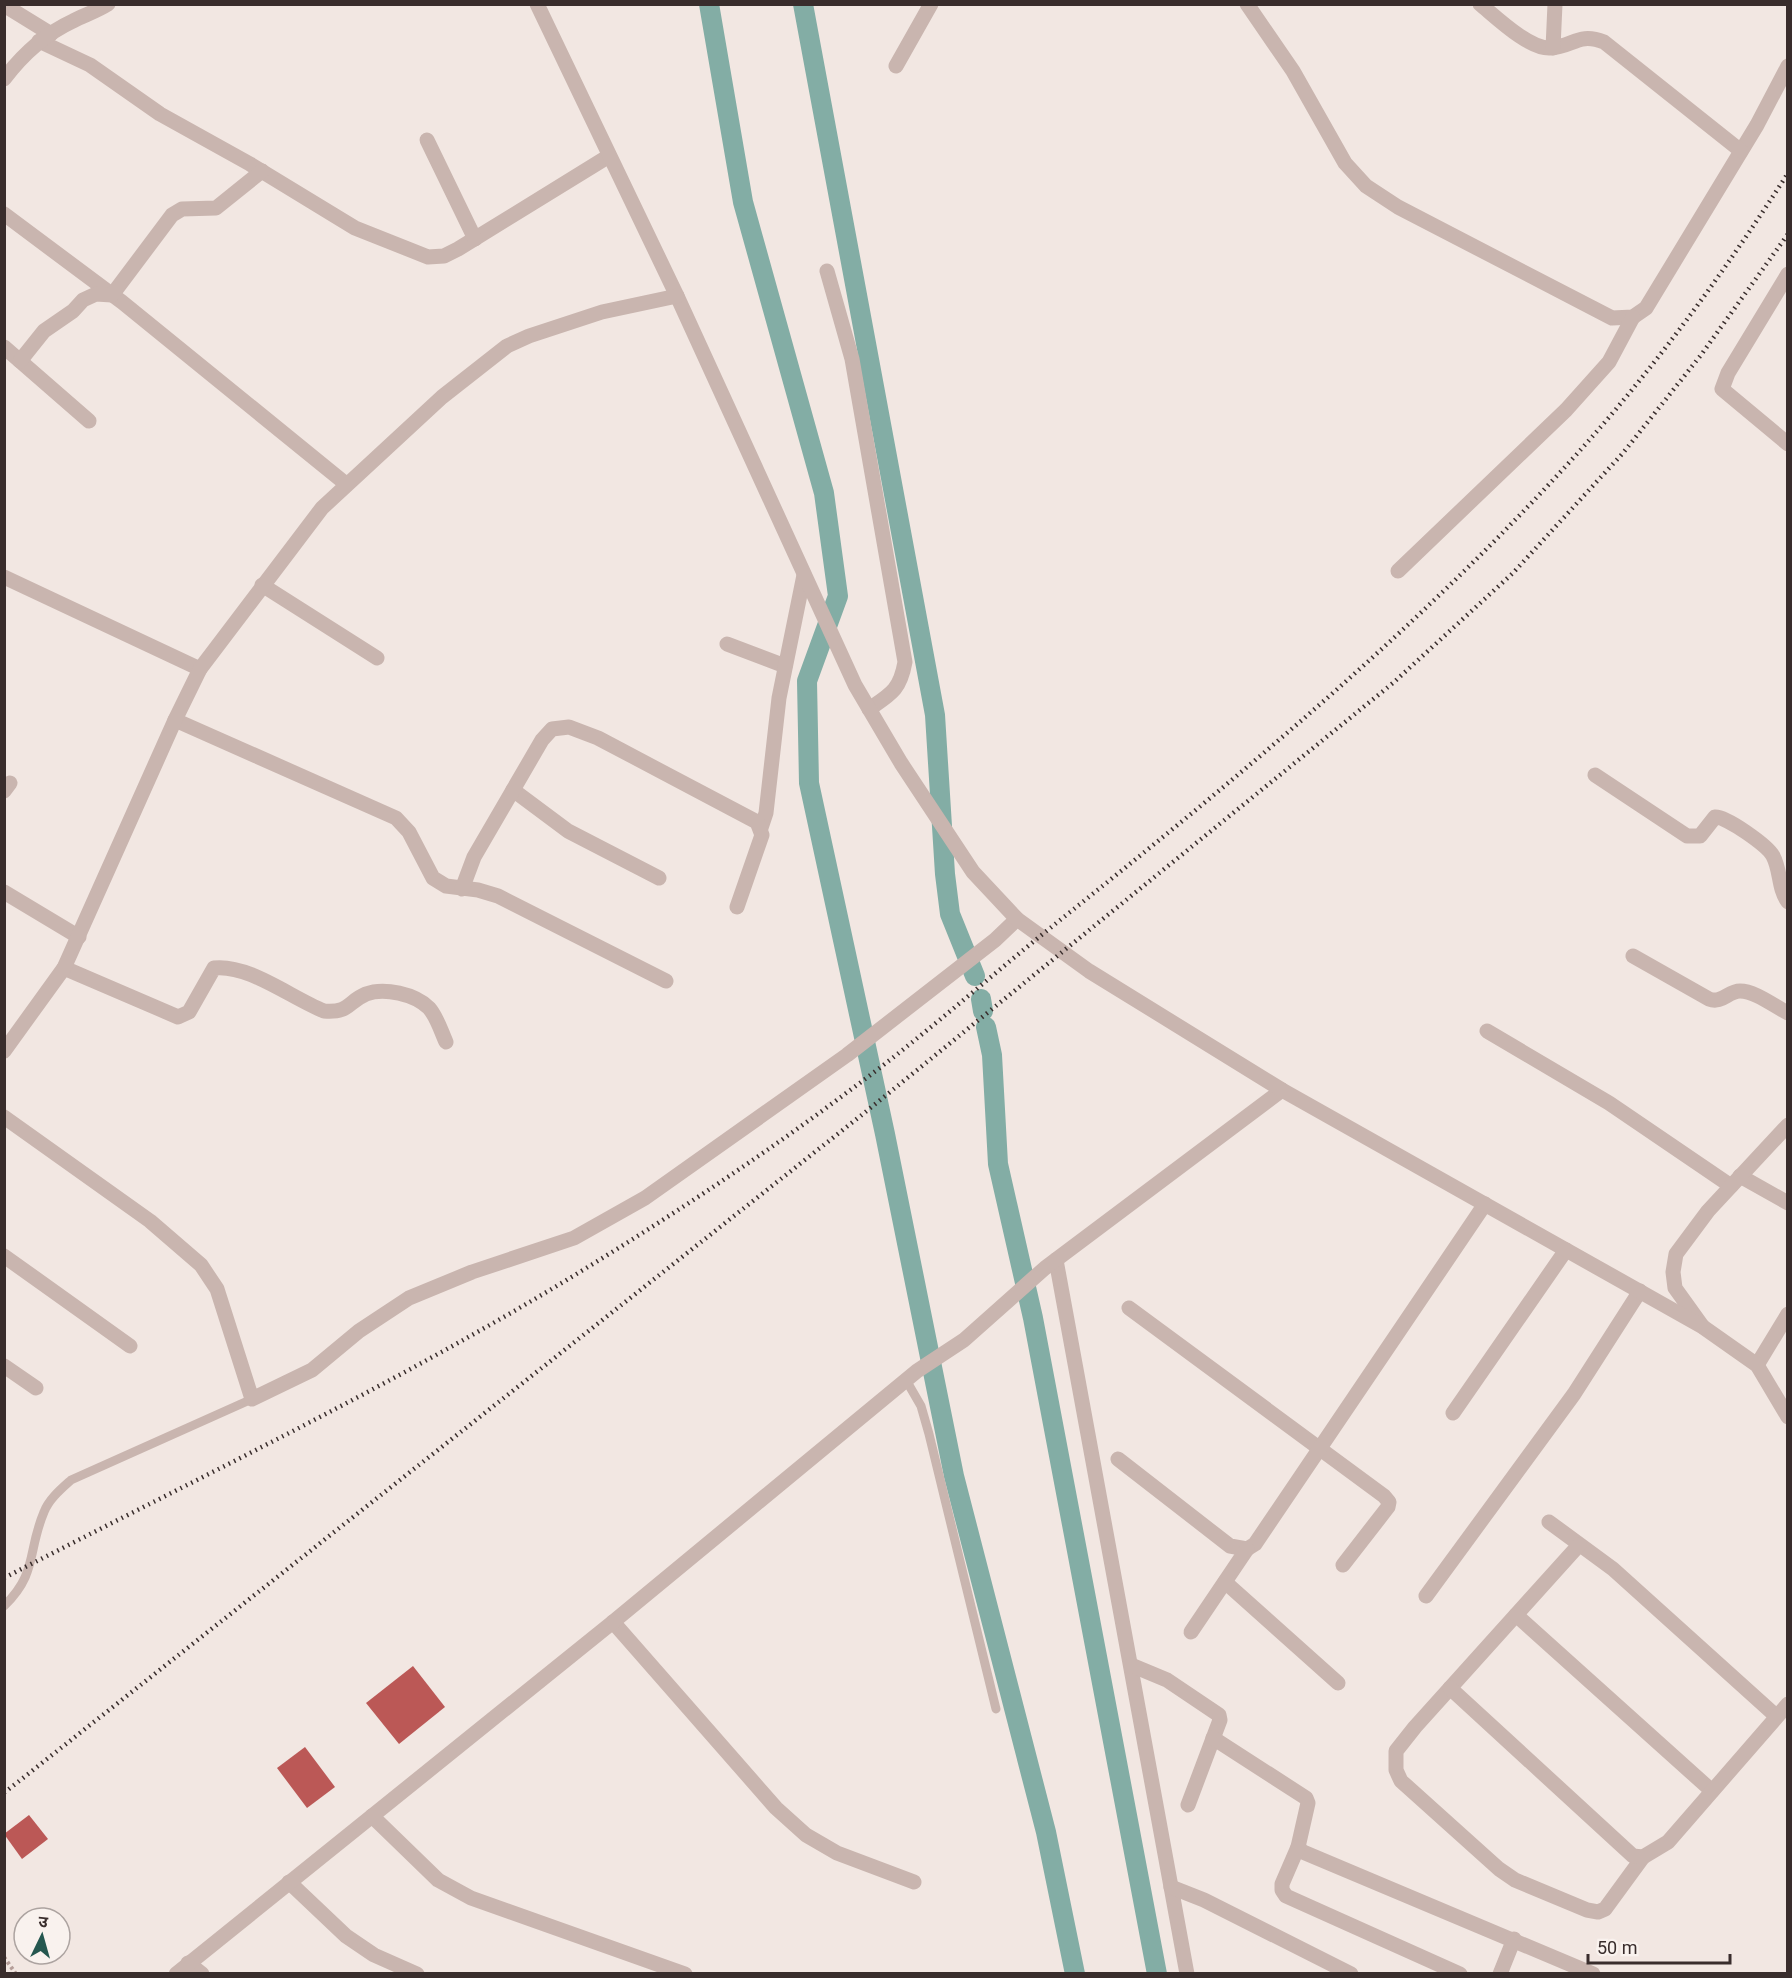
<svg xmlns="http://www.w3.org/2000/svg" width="1792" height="1978" font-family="Roboto,'Noto Sans Devanagari',sans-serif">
	<rect width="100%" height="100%" fill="#f2e7e2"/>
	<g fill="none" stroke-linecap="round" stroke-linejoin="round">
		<g stroke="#83ada5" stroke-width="20">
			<polyline points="709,4 743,202 824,493 838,596 807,681 809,783 885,1134 954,1476 1046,1832 1075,1974"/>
			<polyline points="803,4 935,715 945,874 950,914 975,976"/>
			<polyline points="981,999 983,1011"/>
			<polyline points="986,1027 992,1055 998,1164 1033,1318 1157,1974"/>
		</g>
	</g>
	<g fill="#bb5856">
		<polygon points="413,1666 445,1707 399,1744 366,1703"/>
		<polygon points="305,1747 335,1787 307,1808 277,1768"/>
		<polygon points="29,1815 48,1839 22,1859 4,1834"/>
	</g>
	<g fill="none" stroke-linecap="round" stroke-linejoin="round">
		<polyline stroke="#b59e99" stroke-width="4" stroke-dasharray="3 3" stroke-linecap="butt" points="4,1957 16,1974"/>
		<g stroke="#c9b5af" stroke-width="9">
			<polyline points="906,1380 921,1406 929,1434 996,1709"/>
			<path d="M4,1606C38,1573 27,1552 44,1512C49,1499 61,1489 71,1480L252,1399"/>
		</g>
		<g stroke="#c9b5af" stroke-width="15">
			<polyline points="1247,4 1293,71 1345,163 1366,186 1398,207 1612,318 1633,317 1646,308 1757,125 1788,66"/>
			<path d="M1480,4C1497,18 1529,49 1550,48C1573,47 1578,32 1604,42L1741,151"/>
			<polyline points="4,5 51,34"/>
			<polyline points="39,41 90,65 160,114 250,164 355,228 428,257 444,256 458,249 609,156"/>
			<polyline points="1553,48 1555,4"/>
			<polyline points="896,66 931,4"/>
			<path d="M4,79C23,54 45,34 73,21C85,15 97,11 108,4"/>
			<polyline points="427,140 475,239"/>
			<polyline points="4,214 122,302 346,484"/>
			<path d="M827,271L852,359L905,662C900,690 891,694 869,709"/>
			<polyline points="1788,274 1728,373 1722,389 1788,444"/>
			<polyline points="4,347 89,421"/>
			<polyline points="20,361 44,331 73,311 83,300 96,294 112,295 172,215 182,209 216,208 262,171"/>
			<polyline points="1398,571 1566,410 1609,362 1633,317"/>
			<polyline points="262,585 377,658"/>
			<polyline points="727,644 785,666"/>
			<polyline points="175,720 396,818 409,832 433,878 446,886 478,890 498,896 666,981"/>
			<path d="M1595,775L1687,836H1700L1715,817C1726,816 1768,846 1773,856C1781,871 1778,888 1788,902"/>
			<polyline points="513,790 568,831 659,878"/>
			<polyline points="4,791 10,783"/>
			<polyline points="761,828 766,813 779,698 804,575"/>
			<polyline points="462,889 474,857 542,740 552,729 569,727 598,738 757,822 762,835 737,907"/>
			<polyline points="4,892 79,937"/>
			<path d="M1633,956L1709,999C1722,1004 1728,991 1740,991C1755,991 1774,1006 1788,1013"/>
			<path d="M64,968L178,1017L189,1012L214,968C249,964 291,998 324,1011C350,1013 347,1002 366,994C384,987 415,994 429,1008C437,1017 441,1031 446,1042"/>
			<polyline points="1487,1031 1609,1103 1731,1186"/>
			<polyline points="4,1117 150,1221 201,1265 217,1289 252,1399 312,1370 359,1331 409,1298 472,1272 574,1238 645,1198 847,1055 995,940 1017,919"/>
			<polyline points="1740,1176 1788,1203"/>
			<polyline points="4,1256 130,1346"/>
			<polyline points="1056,1260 1187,1974"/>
			<polyline points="1129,1308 1384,1496 1389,1502 1388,1507 1343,1565"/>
			<polyline points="1703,1327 1675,1288 1673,1272 1676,1254 1708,1211 1788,1125"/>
			<polyline points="1757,1365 1788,1314"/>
			<polyline points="4,1366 36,1388"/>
			<polyline points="1453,1413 1566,1250"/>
			<polyline points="1118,1459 1230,1546 1247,1549 1255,1544 1485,1204"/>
			<polyline points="1549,1522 1613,1569 1776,1716"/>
			<polyline points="1579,1545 1415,1727 1396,1751 1396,1770 1401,1781 1499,1869 1515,1880 1587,1910 1598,1912 1605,1909 1643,1857"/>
			<polyline points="1225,1582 1338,1683"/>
			<polyline points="1426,1596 1574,1394 1640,1291"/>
			<polyline points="1516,1615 1712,1791"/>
			<polyline points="613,1622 776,1808 806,1835 837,1853 914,1882"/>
			<polyline points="1191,1632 1247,1549"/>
			<polyline points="1131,1665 1167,1680 1219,1715 1220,1720 1188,1805"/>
			<polyline points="1450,1688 1633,1856 1643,1857 1668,1842 1788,1704"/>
			<polyline points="1213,1738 1306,1798 1308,1803 1298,1847 1303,1852 1593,1974"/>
			<polyline points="372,1816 438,1880 471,1898 685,1974"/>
			<polyline points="1298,1847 1282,1884 1282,1890 1286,1896 1460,1974"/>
			<polyline points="289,1882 346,1936 374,1955 417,1974"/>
			<polyline points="1171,1887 1204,1900 1351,1974"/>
			<polyline points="188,1963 202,1974"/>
			<polyline points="176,1974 613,1622 917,1371 964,1340 1045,1268 1282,1090"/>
			<polyline points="1500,1974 1514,1939"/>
		</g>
		<g stroke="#c9b5af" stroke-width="15">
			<polyline points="537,4 677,296 855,685 901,763 973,872 1017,919 1089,971 1282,1090 1703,1327 1757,1365 1788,1417"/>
			<polyline points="4,577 200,669"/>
			<polyline points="4,1051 64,968 175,720 200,669 322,508 442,397 507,346 529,336 602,312 677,296"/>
		</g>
		<g stroke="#392d2c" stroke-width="4.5" stroke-dasharray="1.5 4.5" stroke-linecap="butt">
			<path d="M4,1578C192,1481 384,1390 565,1281C664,1221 761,1157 853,1088C924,1036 990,976 1059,921C1235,780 1412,634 1565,467C1648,377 1722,276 1788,173"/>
			<polyline points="4,1793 863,1114 1393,683 1513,573 1623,453 1701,355 1788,234"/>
		</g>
	</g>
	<rect width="1792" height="1978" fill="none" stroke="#392d2c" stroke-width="12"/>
	<g transform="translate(42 1936) rotate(5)"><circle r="28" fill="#f9f2ee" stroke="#aca3a0" stroke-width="1.5"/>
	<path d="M0-4.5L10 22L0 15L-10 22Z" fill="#25574f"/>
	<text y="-9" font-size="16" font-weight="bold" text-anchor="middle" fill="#392d2c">उ</text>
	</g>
	<path d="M1588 1954v9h142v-9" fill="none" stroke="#392d2c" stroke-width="3"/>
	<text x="1597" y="1954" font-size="18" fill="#392d2c" stroke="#f9f2ee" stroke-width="4.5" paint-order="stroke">50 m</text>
</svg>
